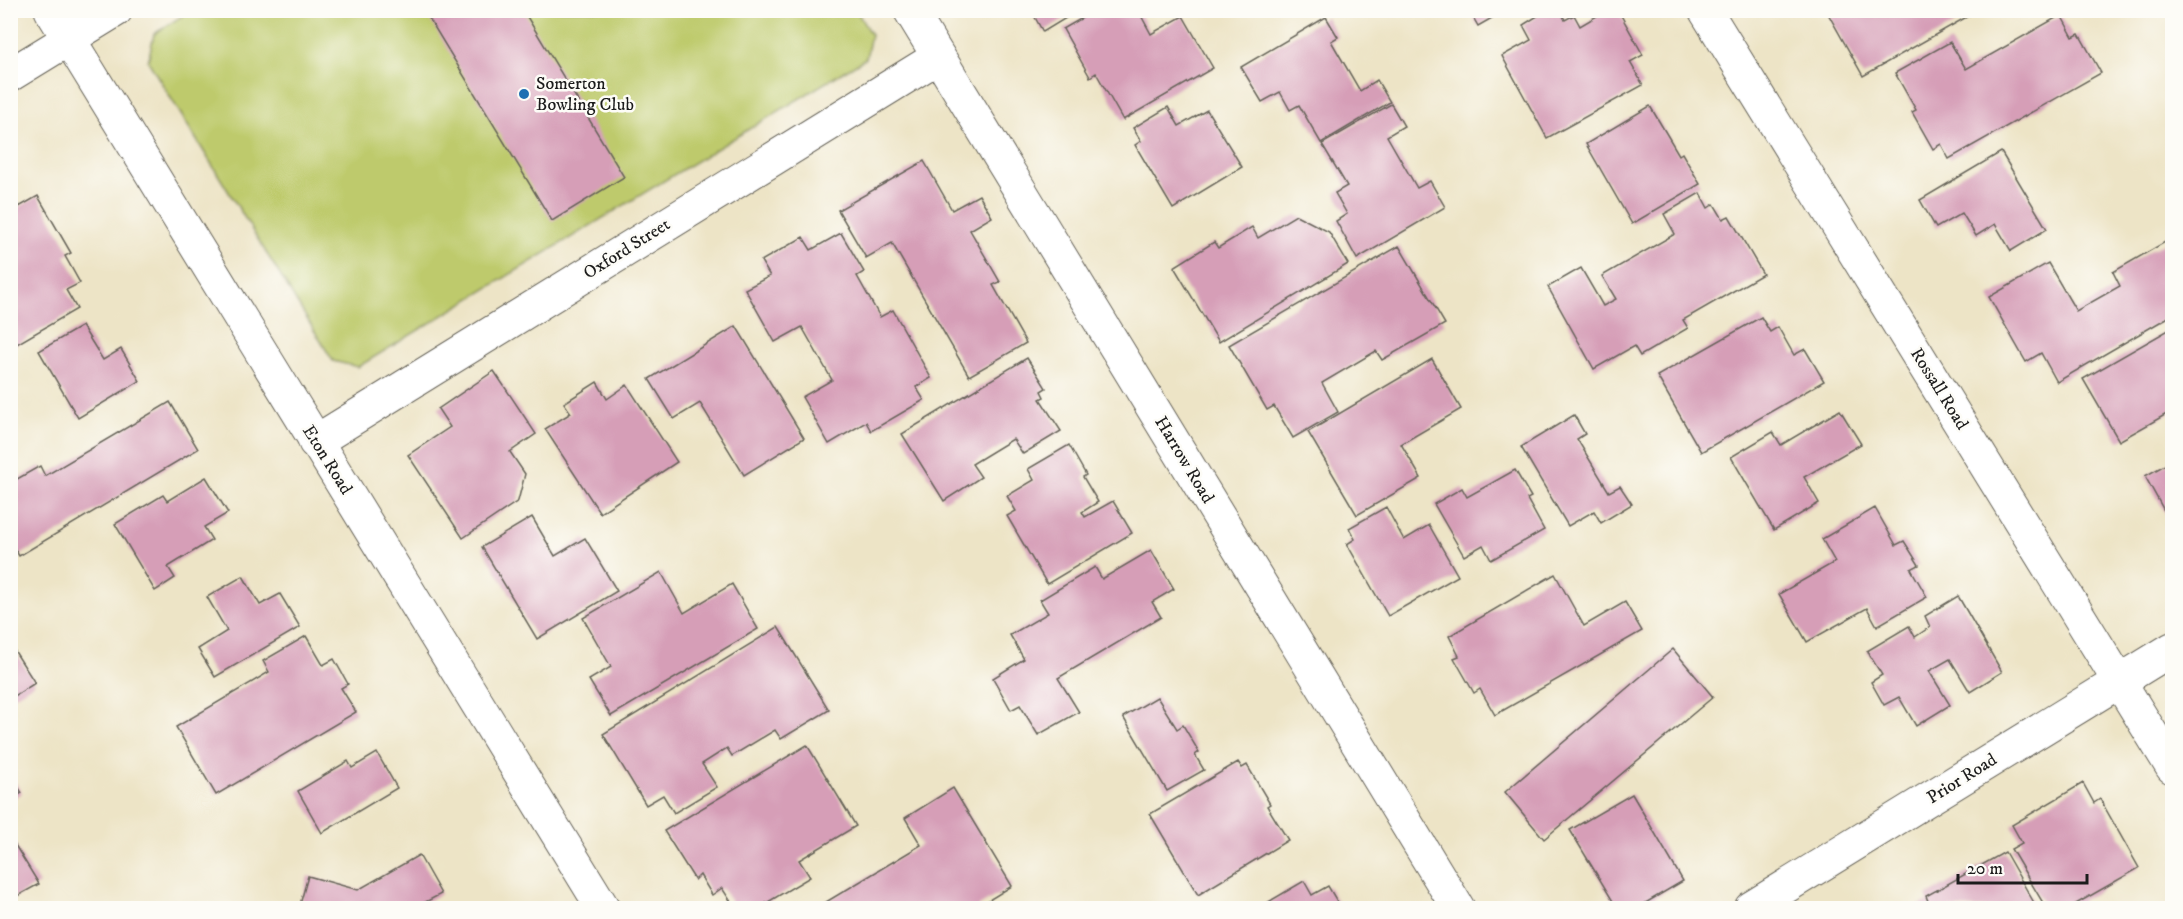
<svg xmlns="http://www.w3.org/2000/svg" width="2183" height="919" font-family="'IM FELL DW Pica',serif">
	<rect width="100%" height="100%" fill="#fdfcf7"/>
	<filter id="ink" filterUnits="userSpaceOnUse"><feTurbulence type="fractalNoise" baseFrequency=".0167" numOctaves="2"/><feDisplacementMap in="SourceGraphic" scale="12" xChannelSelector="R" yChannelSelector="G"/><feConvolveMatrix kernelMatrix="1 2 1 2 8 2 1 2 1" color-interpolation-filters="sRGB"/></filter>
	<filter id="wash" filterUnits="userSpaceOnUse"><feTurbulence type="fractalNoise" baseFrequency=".008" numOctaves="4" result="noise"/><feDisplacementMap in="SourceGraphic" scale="24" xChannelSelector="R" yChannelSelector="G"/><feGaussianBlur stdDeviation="1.35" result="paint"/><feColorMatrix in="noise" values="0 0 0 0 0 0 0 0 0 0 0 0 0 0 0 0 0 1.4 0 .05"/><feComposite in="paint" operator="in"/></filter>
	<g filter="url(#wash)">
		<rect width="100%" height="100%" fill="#ede4c6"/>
		<polygon fill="#beca6c" stroke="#6d7344" stroke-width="1.5" points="191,10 856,10 871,35 866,58 358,367 333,361 148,61 154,34"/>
		<g id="blocks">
			<g fill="#d69eb7">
				<polygon points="424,10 523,10 624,177 552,221"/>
				<polygon points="1031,10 1079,10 1043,32"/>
				<polygon points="1096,10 1138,10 1151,34 1183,16 1213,68 1123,120 1096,73 1090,77 1063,29"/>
				<polygon points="1469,10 1506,10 1478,26"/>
				<polygon points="1547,10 1560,10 1565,20 1574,15 1580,26 1607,10 1618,10 1643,55 1630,62 1643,85 1547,138 1502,56 1531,40 1523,25"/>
				<polygon points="1826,10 1979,10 1863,76"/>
				<polygon points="2061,15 2073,37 2079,34 2101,73 1949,159 1941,144 1933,149 1912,112 1916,110 1895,73 1950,42 1966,69"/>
				<polygon points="1326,17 1338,37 1331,41 1360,91 1377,80 1390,102 1321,143 1299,105 1290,110 1280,92 1262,102 1241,67"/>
				<polygon points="1391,104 1404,126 1387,136 1417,188 1430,181 1445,207 1357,259 1336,221 1347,214 1335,193 1347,186 1322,144"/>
				<polygon points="1650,106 1679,155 1682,153 1700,184 1632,224 1586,144"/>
				<polygon points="1168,107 1179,126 1207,110 1242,167 1173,209 1135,145 1141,141 1133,128"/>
				<polygon points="2001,152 2047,229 2011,251 1995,224 1976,236 1962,213 1936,228 1920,200"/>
				<polygon points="924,161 952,210 979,195 992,217 970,230 1000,282 993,285 1026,343 969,376 892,243 866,258 838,210"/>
				<polygon points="10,191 19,207 38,196 71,253 65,256 80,283 66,290 77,309 10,348"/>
				<polygon points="1700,193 1708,208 1714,204 1723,219 1729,216 1763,274 1683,320 1688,328 1640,356 1634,346 1594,369 1548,287 1581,268 1603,306 1616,299 1602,276 1675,234 1664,214"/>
				<polygon points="1296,215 1329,232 1348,264 1219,342 1174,267 1214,242 1218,248 1252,227 1258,238"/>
				<polygon points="841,233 864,272 857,276 880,317 893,310 931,378 916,387 924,400 871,431 866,422 829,444 802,397 832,380 802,327 775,342 745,289 770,276 761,261 803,237 811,250"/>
				<polygon points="2172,238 2172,315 2057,382 2041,353 2026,362 1989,297 2048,263 2076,311 2120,286 2113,272"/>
				<polygon points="1399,246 1445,324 1382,360 1376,351 1322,383 1338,412 1293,438 1274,406 1267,410 1229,345"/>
				<polygon points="1761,317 1770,332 1778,327 1794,355 1805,349 1824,381 1701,452 1657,376"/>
				<polygon points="82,326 103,360 121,349 140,381 78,418 39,351"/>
				<polygon points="736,326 804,438 744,475 700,403 674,419 649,379"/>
				<polygon points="2172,328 2172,411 2119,441 2083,379"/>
				<polygon points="1027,358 1046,388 1041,391 1044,397 1040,399 1061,431 1023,454 1013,439 972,464 981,477 944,501 902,434"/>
				<polygon points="1432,359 1461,409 1401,444 1421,478 1357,515 1308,432"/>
				<polygon points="494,371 536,434 510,452 525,474 518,501 463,538 408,455 450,427 438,409"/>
				<polygon points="597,382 607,399 627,385 677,462 600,513 545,429 571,413 564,403"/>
				<polygon points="170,402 198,449 19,556 10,541 10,483 40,466 45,476"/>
				<polygon points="1840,410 1861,444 1804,477 1819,503 1774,530 1731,457 1773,432 1781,445"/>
				<polygon points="1574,415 1585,434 1577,439 1609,492 1620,486 1632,504 1601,523 1594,511 1568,526 1521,447"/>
				<polygon points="1069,445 1086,475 1083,477 1098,502 1082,512 1085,517 1113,501 1132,533 1047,584 1007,516 1016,511 1007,496 1034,480 1028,469"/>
				<polygon points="2172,461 2172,525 2145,476"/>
				<polygon points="1515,470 1531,497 1527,499 1544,530 1491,560 1483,545 1464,556 1434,504 1462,488 1467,497"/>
				<polygon points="206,477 228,513 204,527 212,540 168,567 175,578 155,591 115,524 163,495 167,501"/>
				<polygon points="1386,507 1404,540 1429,525 1458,576 1388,616 1347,544 1355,539 1349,528"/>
				<polygon points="1875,508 1896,545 1904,541 1919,565 1911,569 1927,597 1877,626 1867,608 1807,642 1779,594 1835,562 1822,539"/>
				<polygon points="532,517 555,556 585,538 617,591 537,639 482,547"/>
				<polygon points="1151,550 1174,589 1152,602 1161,617 1058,678 1079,712 1038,735 1020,705 1011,710 993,678 1024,659 1010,635 1048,613 1040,600 1095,567 1102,579"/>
				<polygon points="661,572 684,613 732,584 758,629 611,716 589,680 611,667 583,618"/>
				<polygon points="1555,574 1584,626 1625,602 1642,631 1495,715 1480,689 1474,693 1454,658 1459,656 1449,636"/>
				<polygon points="243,576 260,605 280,594 300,627 215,677 198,649 227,631 207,597"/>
				<polygon points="1958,596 2002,672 1970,692 1950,659 1929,671 1950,705 1916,726 1899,697 1884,705 1871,682 1882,675 1867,651 1909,626 1915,637 1930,627 1925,616"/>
				<polygon points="778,627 829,710 781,739 775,730 732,756 727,748 702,764 717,787 674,813 663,795 646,805 603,734"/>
				<polygon points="306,636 323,665 334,659 348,684 341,688 356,712 216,795 176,727 269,672 263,661"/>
				<polygon points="1673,649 1713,697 1544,839 1505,792"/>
				<polygon points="14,650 35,683 10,699 10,652"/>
				<polygon points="1157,697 1177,729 1183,725 1199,752 1195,755 1204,770 1167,791 1123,717"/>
				<polygon points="807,745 856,826 799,860 810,877 758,908 735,908 722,888 712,895 700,875 695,880 664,831"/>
				<polygon points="377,753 397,788 322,833 298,791 348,761 352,768"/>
				<polygon points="1238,762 1242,768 1247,765 1270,804 1267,806 1288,840 1198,895 1150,814"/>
				<polygon points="10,774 22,793 10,800"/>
				<polygon points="2083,783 2094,803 2100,799 2139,868 2069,908 2046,908 2011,849 2022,843 2012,825"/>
				<polygon points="953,788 1012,886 976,908 816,908 921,845 905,818"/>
				<polygon points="1632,794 1683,881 1637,908 1617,908 1570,830"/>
				<polygon points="10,837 39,884 10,900"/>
				<polygon points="2005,852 2037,908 1914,908 1928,901 1926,896"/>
				<polygon points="419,855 441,894 414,908 299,908 308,876 358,890"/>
				<polygon points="1304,881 1312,895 1328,886 1341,908 1261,908 1260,907"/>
			</g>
		</g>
	</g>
	<g filter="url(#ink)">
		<use href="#blocks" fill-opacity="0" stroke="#656258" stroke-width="1.5"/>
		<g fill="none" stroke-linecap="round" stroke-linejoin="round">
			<g stroke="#656258" stroke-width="35">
				<g id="minor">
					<polyline points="51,10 603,908"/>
					<polyline points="910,10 1458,908"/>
					<polyline points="1705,10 2172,767"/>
					<polyline points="315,442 938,57"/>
					<polyline points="1751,908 2172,649"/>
				</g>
			</g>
			<g stroke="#656258" stroke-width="35">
				<polyline id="tertiary" points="10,75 116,10"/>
			</g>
			<use href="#minor" stroke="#fff" stroke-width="33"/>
			<use href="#tertiary" stroke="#fff" stroke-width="33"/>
		</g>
	</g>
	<circle fill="#1f6fb2" stroke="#fdfcf7" stroke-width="2" cx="524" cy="94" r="6"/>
	<g text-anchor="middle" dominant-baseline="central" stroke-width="5" stroke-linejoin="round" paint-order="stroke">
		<g font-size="18" fill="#1c1c1c" stroke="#fdfcf7" text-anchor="start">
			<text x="536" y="84">Somerton<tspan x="536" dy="21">Bowling Club</tspan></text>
		</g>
		<g font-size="18" fill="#1c1c1c" stroke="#fdfcf7">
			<text transform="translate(627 249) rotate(-32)">Oxford Street</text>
			<text transform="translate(1939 389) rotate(58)">Rossall Road</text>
			<text transform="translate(327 460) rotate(58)">Eton Road</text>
			<text transform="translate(1184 460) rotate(59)">Harrow Road</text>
			<text transform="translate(1962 779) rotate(-32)">Prior Road</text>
		</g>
	</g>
	<rect width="2183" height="919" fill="none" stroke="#fdfcf7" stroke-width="36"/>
	<path d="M1958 874v9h129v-9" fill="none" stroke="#1c1c1c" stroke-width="3"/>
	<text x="1967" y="874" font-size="18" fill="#1c1c1c" stroke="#fdfcf7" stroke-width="4.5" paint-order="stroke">20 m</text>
</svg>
